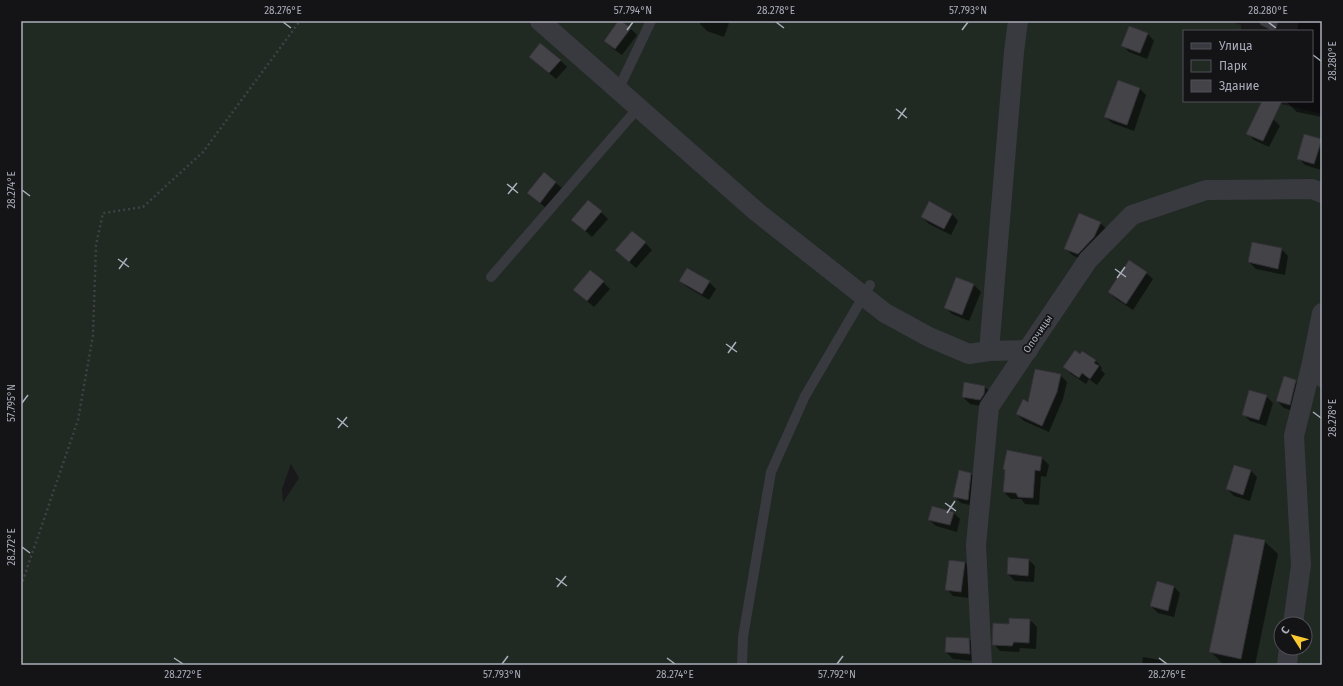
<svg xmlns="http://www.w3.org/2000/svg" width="1343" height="686" font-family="'Fira Sans',sans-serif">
	<rect width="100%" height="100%" fill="#19181b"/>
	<path fill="#202922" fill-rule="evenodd" d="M21,21H1230L1241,25V31H1184V101H1269L1322,114V665H21ZM291,464L299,478L283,502L282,489ZM1281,624H1305V648H1281Z"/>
	<g fill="#0007">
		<polygon points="701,21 727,21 729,23 724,37 707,31 700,24"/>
		<polygon points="1299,21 1322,21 1322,117 1297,112 1286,101 1312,101 1312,31 1297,31"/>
		<polygon points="1130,27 1148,34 1154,41 1147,59 1129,52 1123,46"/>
		<polygon points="630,28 637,35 622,55 612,48 605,41"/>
		<polygon points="530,57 560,60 567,67 556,79"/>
		<polygon points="1140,89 1146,95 1134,131 1112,123 1105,117"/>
		<polygon points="1273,119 1280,126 1269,147 1254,140 1248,134"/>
		<polygon points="1321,139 1322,141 1321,170 1305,165 1298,158"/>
		<polygon points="544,173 563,189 547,209 528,193"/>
		<polygon points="601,212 608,219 592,237 580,226"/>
		<polygon points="952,214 958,221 951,235 929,224 922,217"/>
		<polygon points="1100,223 1107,229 1085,261 1072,255 1066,249"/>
		<polygon points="645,243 652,250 636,268 616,250"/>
		<polygon points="1281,249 1288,256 1285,275 1256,269 1249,262"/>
		<polygon points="1146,273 1153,279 1133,310 1116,299 1109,292"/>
		<polygon points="956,278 974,285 981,292 969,321 952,314 945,307"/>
		<polygon points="680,281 709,282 716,289 709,300 687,287"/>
		<polygon points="603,282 610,289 594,307 574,290"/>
		<polygon points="1083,352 1096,361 1102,368 1101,370 1105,374 1097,385 1089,379 1086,384 1071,374 1065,367"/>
		<polygon points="1060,375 1067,382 1063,399 1049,432 1024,421 1017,414"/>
		<polygon points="1295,381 1302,388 1296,412 1284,408 1277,401"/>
		<polygon points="965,384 985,387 992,394 987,407 970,404 963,397"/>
		<polygon points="1266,396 1273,403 1266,426 1250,421 1243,414"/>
		<polygon points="1007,452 1042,458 1049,465 1046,477 1041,476 1039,505 1025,504 1021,499 1011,499 1004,492"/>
		<polygon points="1251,471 1257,477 1250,501 1234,496 1227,489"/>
		<polygon points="971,474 978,481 974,506 961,503 954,496"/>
		<polygon points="953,512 960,519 957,532 936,526 929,520"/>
		<polygon points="1264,541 1278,554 1255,665 1224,665 1211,652"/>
		<polygon points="1029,560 1035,566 1034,582 1015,581 1008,574"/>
		<polygon points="965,562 971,569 968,598 953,596 947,589"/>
		<polygon points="1174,587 1180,593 1174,617 1158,613 1151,606"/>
		<polygon points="1010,619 1030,620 1037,627 1036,649 1020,648 1019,652 1000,651 994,644 1010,625"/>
		<polygon points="969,639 976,646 976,661 953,659 946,652"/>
		<polygon points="1143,657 1160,660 1164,665 1142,665"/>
	</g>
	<g fill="#434348" stroke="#333237">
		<polygon points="618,21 621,21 631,28 615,49 604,41"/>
		<polygon points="1129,26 1148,33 1140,53 1121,46"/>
		<polygon points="540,43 561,60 549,73 529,57"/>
		<polygon points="1118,80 1140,88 1127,125 1104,117"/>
		<polygon points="1262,101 1282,101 1263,141 1246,134"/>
		<polygon points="1304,134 1322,139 1314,164 1297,159"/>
		<polygon points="544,172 556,182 540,203 527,193"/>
		<polygon points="588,200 602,211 585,231 571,220"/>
		<polygon points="929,201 952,214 944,229 921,217"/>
		<polygon points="1079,213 1101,222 1094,237 1078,254 1064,249"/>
		<polygon points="632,231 646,242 629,262 615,250"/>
		<polygon points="1252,242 1282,248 1278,269 1248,262"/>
		<polygon points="1129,260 1147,272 1126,304 1108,292"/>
		<polygon points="687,268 710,281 702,294 679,281"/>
		<polygon points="590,270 604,281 587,301 573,290"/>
		<polygon points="956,277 974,284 962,315 944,308"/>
		<polygon points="1075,350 1080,354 1082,351 1096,360 1094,363 1099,366 1090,379 1082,373 1079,378 1063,367"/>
		<polygon points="1035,369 1061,374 1057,392 1042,426 1016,414 1023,399 1028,402"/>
		<polygon points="1284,376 1296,380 1290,405 1276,401"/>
		<polygon points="964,382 985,386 984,394 980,400 962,397"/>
		<polygon points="1249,390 1267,395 1259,420 1242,415"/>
		<polygon points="1007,450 1042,457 1040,471 1035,470 1033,498 1018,497 1016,493 1003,492 1005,470 1003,469"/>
		<polygon points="1234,465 1251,470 1243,495 1226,489"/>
		<polygon points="959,470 971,473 968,500 953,497"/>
		<polygon points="932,506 954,512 950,525 928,520"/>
		<polygon points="1234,534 1265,540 1241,659 1209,652"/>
		<polygon points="1008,557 1029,559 1028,576 1007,574"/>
		<polygon points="949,560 965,562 961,592 945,590"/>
		<polygon points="1157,581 1174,586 1168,611 1150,606"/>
		<polygon points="1009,618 1030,619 1029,643 1014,642 1012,646 992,645 993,623 1009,624"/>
		<polygon points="946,637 969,638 970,654 945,652"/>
	</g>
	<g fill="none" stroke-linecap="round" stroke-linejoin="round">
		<polyline stroke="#3f4147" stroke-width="2.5" stroke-dasharray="2 3" stroke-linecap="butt" points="21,586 78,420 93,335 96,245 103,213 143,207 203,152 300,21"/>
		<g stroke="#393a40" stroke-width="10">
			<polyline points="1264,21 1272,25 1273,21"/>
			<polyline points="618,90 651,21"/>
			<polyline points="491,277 638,108"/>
			<polyline points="1311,367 1322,383"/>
			<polyline points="742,665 743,637 771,472 805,396 870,285"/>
		</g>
		<g stroke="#393a40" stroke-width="20">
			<polyline points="540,21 757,212 885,313 929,337 969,354 989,351 1028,350"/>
			<polyline points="989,351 1014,52 1018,21"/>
			<polyline points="1293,624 1301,565 1294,436 1311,367 1322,313"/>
			<polyline points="982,665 976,545 989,407 1088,260 1132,215 1206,190 1312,189 1322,193"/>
			<polyline points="1287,665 1289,648"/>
		</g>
	</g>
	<path fill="none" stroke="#aaaebb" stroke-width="1.5" d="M283,22L291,28M776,22L784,28M1268,22L1276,28M627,30L633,22M962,30L968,22M1313,55L1321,61M896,109L907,118M898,119L906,108M507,184L518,193M22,190L30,196M508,194L517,183M118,259L129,267M119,269L127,258M1115,269L1126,277M1117,278L1125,267M726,344L737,352M728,353L736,342M22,403L28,395M1313,412L1321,418M337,418L348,427M338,428L347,417M945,503L956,511M947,513L955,501M22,547L30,553M556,578L567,586M557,587L566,576M174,658L183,664M667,658L675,664M1159,658L1167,664M502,664L508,656M837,664L843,656"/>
	<g text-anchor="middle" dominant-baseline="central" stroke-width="3.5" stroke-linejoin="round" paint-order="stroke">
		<g font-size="10" fill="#aaaebb" stroke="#141316">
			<text transform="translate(1038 334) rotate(-56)">Опочицы</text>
		</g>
	</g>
	<rect width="1343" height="686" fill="none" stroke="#141316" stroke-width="44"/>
	<rect x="1183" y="30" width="130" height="72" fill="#141316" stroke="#505158"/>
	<rect x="1191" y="43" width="20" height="6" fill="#393a40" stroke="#505158"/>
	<text x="1219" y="50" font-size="12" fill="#aaaebb">Улица</text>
	<rect x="1191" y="60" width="20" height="12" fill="#202922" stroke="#505158"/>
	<text x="1219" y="70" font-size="12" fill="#aaaebb">Парк</text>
	<rect x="1191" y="80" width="20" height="12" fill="#434348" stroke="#505158"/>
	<text x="1219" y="90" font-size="12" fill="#aaaebb">Здание</text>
	<g transform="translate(1293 636) rotate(306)"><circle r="19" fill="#141316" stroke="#505158"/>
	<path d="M0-3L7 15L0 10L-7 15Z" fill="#fac931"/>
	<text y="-6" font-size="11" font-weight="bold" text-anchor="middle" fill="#aaaebb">С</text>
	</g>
	<rect x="22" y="22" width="1299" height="642" fill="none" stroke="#aaaebb" stroke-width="1.5"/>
	<g font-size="10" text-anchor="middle" fill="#aaaebb">
		<text x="283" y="14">28.276°E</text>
		<text x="633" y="14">57.794°N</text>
		<text x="776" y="14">28.278°E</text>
		<text x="968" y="14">57.793°N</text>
		<text x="1268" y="14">28.280°E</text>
		<text transform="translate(1332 61) rotate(-90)" y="4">28.280°E</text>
		<text transform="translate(11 190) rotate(-90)" y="4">28.274°E</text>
		<text transform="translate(11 403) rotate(-90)" y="4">57.795°N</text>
		<text transform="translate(1332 418) rotate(-90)" y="4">28.278°E</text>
		<text transform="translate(11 547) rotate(-90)" y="4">28.272°E</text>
		<text x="183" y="678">28.272°E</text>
		<text x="502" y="678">57.793°N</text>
		<text x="675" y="678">28.274°E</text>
		<text x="837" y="678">57.792°N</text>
		<text x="1167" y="678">28.276°E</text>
	</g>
</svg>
